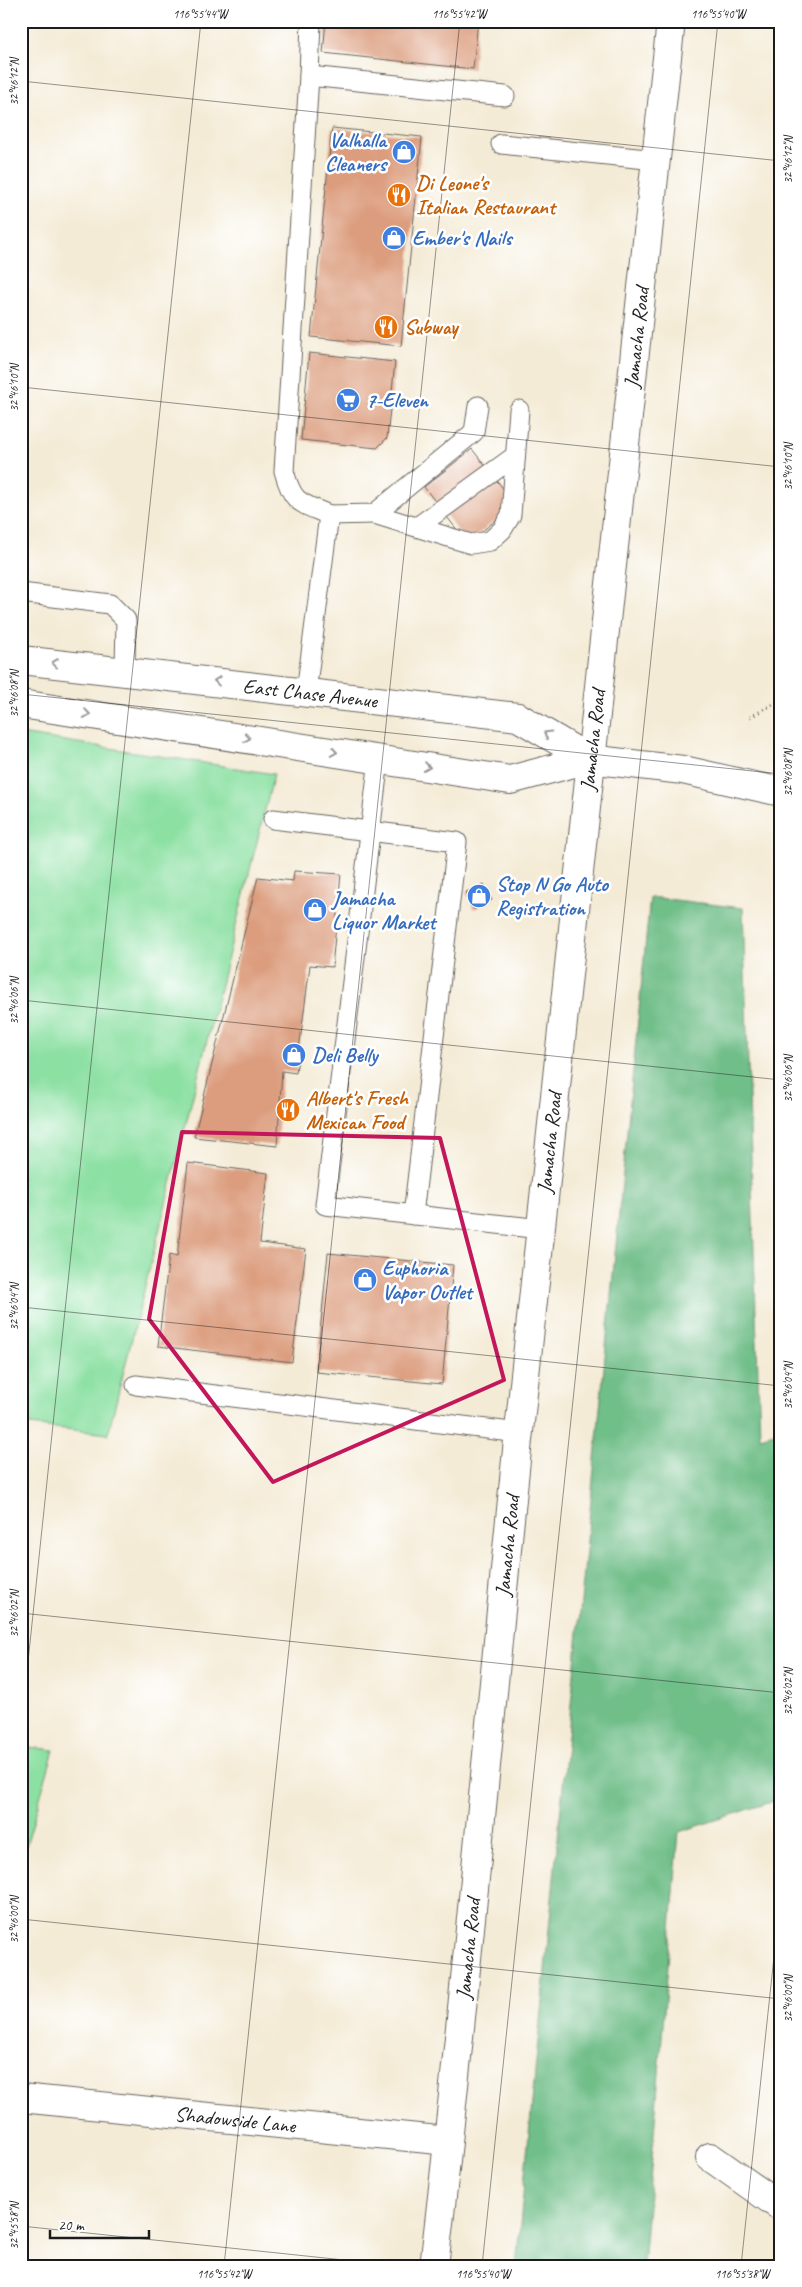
<svg xmlns="http://www.w3.org/2000/svg" width="802" height="2287" font-family="Caveat,sans-serif">
	<rect width="100%" height="100%" fill="#fff"/>
	<filter id="ink" filterUnits="userSpaceOnUse"><feTurbulence type="fractalNoise" baseFrequency=".02" numOctaves="2"/><feDisplacementMap in="SourceGraphic" scale="10" xChannelSelector="R" yChannelSelector="G"/><feConvolveMatrix kernelMatrix="1 2 1 2 8 2 1 2 1" color-interpolation-filters="sRGB"/></filter>
	<filter id="wash" filterUnits="userSpaceOnUse"><feTurbulence type="fractalNoise" baseFrequency=".0096" numOctaves="4" result="noise"/><feDisplacementMap in="SourceGraphic" scale="20" xChannelSelector="R" yChannelSelector="G"/><feGaussianBlur stdDeviation="1.12" result="paint"/><feColorMatrix in="noise" values="0 0 0 0 0 0 0 0 0 0 0 0 0 0 0 0 0 1.4 0 .05"/><feComposite in="paint" operator="in"/></filter>
	<g filter="url(#wash)">
		<rect width="100%" height="100%" fill="#f4ebd6"/>
		<g fill="#8be0a2" stroke="#547e5f">
			<polygon points="21,734 274,774 108,1434 21,1424"/>
			<polygon points="21,1746 54,1750 21,1863"/>
		</g>
		<polygon fill="#70be88" stroke="#466d52" points="650,897 743,908 760,1437 781,1431 781,1799 679,1832 643,2266 516,2266"/>
		<g id="blocks">
			<g fill="#dc9d7e">
				<polygon points="326,21 478,21 473,69 323,53"/>
				<polygon points="332,128 422,137 401,346 311,337"/>
				<polygon points="309,353 395,362 387,438 377,448 301,440"/>
				<polygon points="472,449 509,496 508,510 475,537 461,535 424,487"/>
				<polygon points="294,871 341,874 332,967 310,965 296,1073 282,1071 277,1146 194,1137 258,877 293,881"/>
				<polygon points="484,884 492,900 474,909 466,892"/>
				<polygon points="188,1163 268,1173 260,1243 306,1249 292,1362 158,1346 169,1255 177,1257"/>
				<polygon points="328,1253 453,1265 442,1384 316,1372"/>
			</g>
		</g>
	</g>
	<g filter="url(#ink)">
		<use href="#blocks" fill-opacity="0" stroke="#68645d" stroke-width="1"/>
		<g fill="none" stroke-linecap="round" stroke-linejoin="round">
			<g stroke="#68645d" stroke-width="21">
				<g id="lane">
					<polyline points="309,76 311,21"/>
					<polyline points="501,144 656,160"/>
					<polyline points="374,514 471,544 490,541 502,530 511,515 519,410"/>
					<polyline points="329,515 374,514 474,432 478,406"/>
					<polyline points="417,527 515,456"/>
					<polyline points="21,593 110,604 126,620 125,670"/>
					<path d="M306,692L329,515C299,502 293,504 284,471L309,76L505,96"/>
					<polyline points="379,759 325,1205 541,1229"/>
					<polyline points="273,819 457,842 413,1215"/>
					<polyline points="136,1385 519,1433"/>
				</g>
			</g>
			<g stroke="#68645d" stroke-width="30">
				<g id="street">
					<path id="s1" d="M21,2098L448,2141"/>
					<polyline points="710,2157 781,2207"/>
				</g>
			</g>
			<g stroke="#68645d" stroke-width="30">
				<g id="secondary">
					<path id="s2" d="M21,660L518,717L589,759L683,770L781,792"/>
					<polyline points="21,704 510,780 589,759"/>
				</g>
			</g>
			<g stroke="#68645d" stroke-width="30">
				<g id="primary">
					<path id="s3" d="M434,2266C467,1988 490,1709 519,1431C568,961 620,491 671,21"/>
				</g>
			</g>
			<polyline stroke="#68645d" stroke-width="3" stroke-dasharray="1 4" stroke-linecap="butt" points="750,717 781,700"/>
			<use href="#lane" stroke="#fff" stroke-width="19"/>
			<use href="#street" stroke="#fff" stroke-width="28"/>
			<use href="#secondary" stroke="#fff" stroke-width="28"/>
			<use href="#primary" stroke="#fff" stroke-width="28"/>
		</g>
		<defs><path id="oneway-chevron" d="M-2-3.5L2.5 0L-2 3.5" fill="none" stroke-width="1.6" stroke-linecap="round" stroke-linejoin="round" transform="scale(1.25)"/></defs>
		<g stroke="#999">
			<use href="#oneway-chevron" transform="translate(55 663) rotate(-174)"/>
			<use href="#oneway-chevron" transform="translate(217 681) rotate(-173)"/>
			<use href="#oneway-chevron" transform="translate(87 714) rotate(8)"/>
			<use href="#oneway-chevron" transform="translate(547 734) rotate(-150)"/>
			<use href="#oneway-chevron" transform="translate(247 738) rotate(8)"/>
			<use href="#oneway-chevron" transform="translate(334 752) rotate(9)"/>
			<use href="#oneway-chevron" transform="translate(427 767) rotate(9)"/>
		</g>
	</g>
	<path fill="none" stroke="#c2185b" stroke-width="4" stroke-linejoin="round" d="M182,1132L440,1138L504,1380L273,1482L149,1319Z"/>
	<path fill="none" stroke="#1c1c1c" stroke-width="1" stroke-opacity="0.45" d="M21,81L781,161M21,387L781,467M21,694L781,774M21,1000L781,1080M21,1307L781,1386M21,1613L781,1693M21,1728L201,21M21,1919L781,1999M21,2226L401,2266M224,2266L460,21M482,2266L718,21M741,2266L781,1891"/>
	<defs>
		<g id="shop-disc" transform="scale(1.25)"><circle r="9.5" fill="#3f7fe0" stroke="#fff"/><path d="M-5-2.5h2.3a2.7 3.5 0 0 1 5.4 0H5L5.5 6h-11ZM-1.5-2.5h3a1.5 2.3 0 0 0-3 0Z" fill="#fff"/></g>
		<g id="restaurant-disc" transform="scale(1.25)"><circle r="9.5" fill="#e8710a" stroke="#fff"/><path d="M-5-6h1v4h1v-4h1v4h1v-4h1v5L-1.5 .5V6h-2V.5L-5-1ZM5-6V6H3V1.5H1.5Q1.5-4 5-6Z" fill="#fff"/></g>
		<g id="supermarket-disc" transform="scale(1.25)"><circle r="9.5" fill="#3f7fe0" stroke="#fff"/><path d="M-6-5.5h2.5l.6 2H6L4.5 2H-2.5L-4.4-4H-6ZM-1.5 3.2a1.3 1.3 0 1 0 .1 0ZM3 3.2a1.3 1.3 0 1 0 .1 0Z" fill="#fff"/></g>
	</defs>
	<g fill-rule="evenodd">
		<use href="#shop-disc" x="404" y="152"/>
		<use href="#restaurant-disc" x="399" y="195"/>
		<use href="#shop-disc" x="394" y="238"/>
		<use href="#restaurant-disc" x="386" y="327"/>
		<use href="#supermarket-disc" x="348" y="400"/>
		<use href="#shop-disc" x="479" y="896"/>
		<use href="#shop-disc" x="315" y="910"/>
		<use href="#shop-disc" x="294" y="1055"/>
		<use href="#restaurant-disc" x="288" y="1110"/>
		<use href="#shop-disc" x="365" y="1280"/>
	</g>
	<g text-anchor="middle" dominant-baseline="central" stroke-width="5" stroke-linejoin="round" paint-order="stroke">
		<g font-size="21" font-weight="bold" fill="#366cbe" stroke="#fff" text-anchor="start">
			<text x="386" y="140" text-anchor="end">Valhalla<tspan x="386" dy="24">Cleaners</tspan></text>
			<text x="412" y="238">Ember's Nails</text>
			<text x="366" y="400">7-Eleven</text>
			<text x="496" y="884">Stop N Go Auto<tspan x="496" dy="24">Registration</tspan></text>
			<text x="332" y="898">Jamacha<tspan x="332" dy="24">Liquor Market</tspan></text>
			<text x="312" y="1055">Deli Belly</text>
			<text x="382" y="1268">Euphoria<tspan x="382" dy="24">Vapor Outlet</tspan></text>
		</g>
		<g font-size="21" font-weight="bold" fill="#c56008" stroke="#fff" text-anchor="start">
			<text x="416" y="183">Di Leone's<tspan x="416" dy="24">Italian Restaurant</tspan></text>
			<text x="404" y="327">Subway</text>
			<text x="306" y="1098">Albert's Fresh<tspan x="306" dy="24">Mexican Food</tspan></text>
		</g>
		<g font-size="21" fill="#1c1c1c" stroke="#fff">
			<text stroke="none"><textPath href="#s3" startOffset="1939">Jamacha Road</textPath></text>
			<text stroke="none"><textPath href="#s2" startOffset="291">East Chase Avenue</textPath></text>
			<text stroke="none"><textPath href="#s3" startOffset="1534">Jamacha Road</textPath></text>
			<text stroke="none"><textPath href="#s3" startOffset="1129">Jamacha Road</textPath></text>
			<text stroke="none"><textPath href="#s3" startOffset="724">Jamacha Road</textPath></text>
			<text stroke="none"><textPath href="#s3" startOffset="319">Jamacha Road</textPath></text>
			<text stroke="none"><textPath href="#s1" startOffset="215">Shadowside Lane</textPath></text>
		</g>
	</g>
	<rect width="802" height="2287" fill="none" stroke="#fff" stroke-width="55"/>
	<path d="M50 2230v8h99v-8" fill="none" stroke="#1c1c1c" stroke-width="2.5"/>
	<text x="58" y="2230" font-size="15" fill="#1c1c1c" stroke="#ffffff" stroke-width="4" paint-order="stroke">20 m</text>
	<rect x="28" y="28" width="746" height="2232" fill="none" stroke="#1c1c1c" stroke-width="2"/>
	<g font-size="12" text-anchor="middle" fill="#1c1c1c">
		<text x="200" y="18">116°55'44"W</text>
		<text x="459" y="18">116°55'42"W</text>
		<text x="718" y="18">116°55'40"W</text>
		<text transform="translate(14 82) rotate(-90)" y="4">32°46'12"N</text>
		<text transform="translate(788 160) rotate(-90)" y="4">32°46'12"N</text>
		<text transform="translate(14 388) rotate(-90)" y="4">32°46'10"N</text>
		<text transform="translate(788 467) rotate(-90)" y="4">32°46'10"N</text>
		<text transform="translate(14 694) rotate(-90)" y="4">32°46'08"N</text>
		<text transform="translate(788 773) rotate(-90)" y="4">32°46'08"N</text>
		<text transform="translate(14 1001) rotate(-90)" y="4">32°46'06"N</text>
		<text transform="translate(788 1079) rotate(-90)" y="4">32°46'06"N</text>
		<text transform="translate(14 1307) rotate(-90)" y="4">32°46'04"N</text>
		<text transform="translate(788 1386) rotate(-90)" y="4">32°46'04"N</text>
		<text transform="translate(14 1614) rotate(-90)" y="4">32°46'02"N</text>
		<text transform="translate(788 1692) rotate(-90)" y="4">32°46'02"N</text>
		<text transform="translate(14 1920) rotate(-90)" y="4">32°46'00"N</text>
		<text transform="translate(788 1999) rotate(-90)" y="4">32°46'00"N</text>
		<text transform="translate(14 2226) rotate(-90)" y="4">32°45'58"N</text>
		<text x="224" y="2278">116°55'42"W</text>
		<text x="483" y="2278">116°55'40"W</text>
		<text x="742" y="2278">116°55'38"W</text>
	</g>
</svg>
